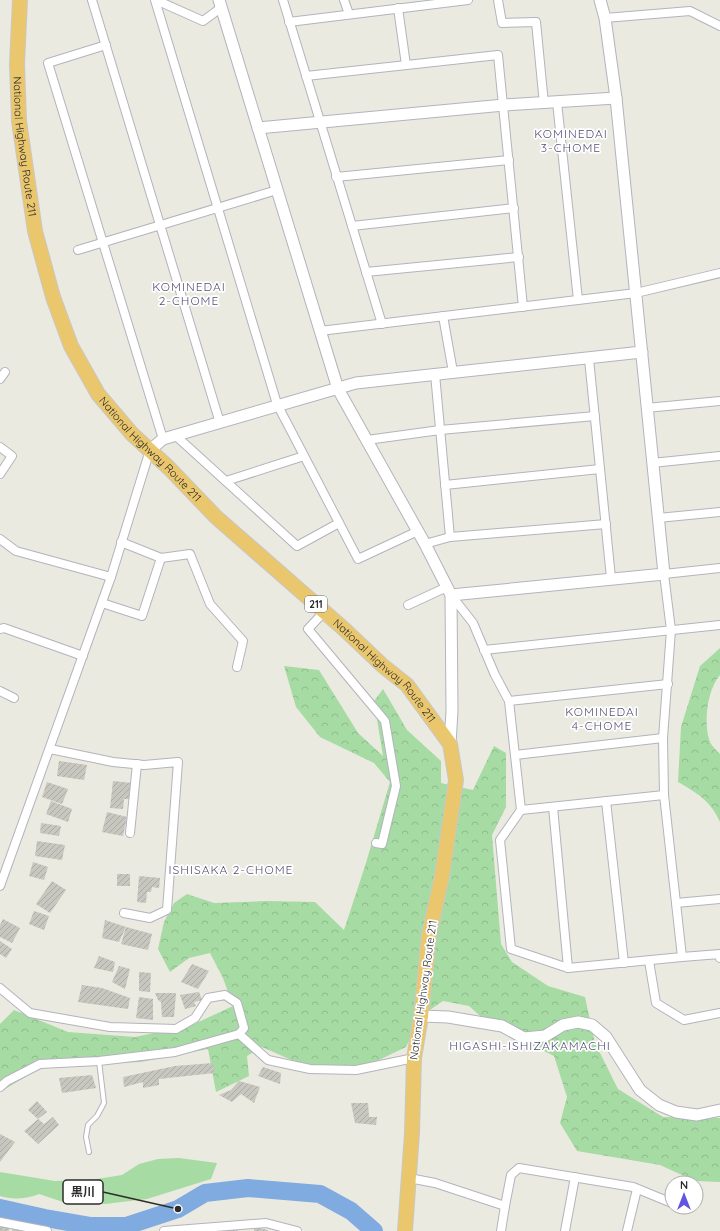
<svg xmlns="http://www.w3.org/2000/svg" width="720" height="1231" font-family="Quicksand,'Noto Sans JP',sans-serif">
	<defs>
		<pattern id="forest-crowns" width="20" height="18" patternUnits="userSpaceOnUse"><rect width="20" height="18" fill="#a6dba3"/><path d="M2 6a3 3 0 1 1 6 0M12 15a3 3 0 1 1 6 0" fill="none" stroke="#8fbc8c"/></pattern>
		<pattern id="building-hatch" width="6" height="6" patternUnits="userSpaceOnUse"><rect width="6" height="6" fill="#c7c6bf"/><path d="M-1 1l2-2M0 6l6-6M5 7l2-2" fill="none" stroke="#abaaa4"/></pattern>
	</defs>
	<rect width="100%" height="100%" fill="#ebeae0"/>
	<path fill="#a6dba3" d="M179,1158L217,1163L211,1179L147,1199L105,1204L63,1202L39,1194C27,1199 12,1200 0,1196V1172L55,1181L97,1179L122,1175L139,1164L158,1159Z"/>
	<g fill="url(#forest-crowns)">
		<path d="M720,648V675C707,690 703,724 710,742C712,746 717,751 720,754V822C711,801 697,793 678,782L681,727L700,666Z"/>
		<polygon points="284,666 319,670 358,733 383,756 374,701 383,689 407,730 441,761 441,783 473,790 494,746 506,753 506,807 492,835 501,944 512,962 548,986 585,997 595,1043 618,1089 663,1117 720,1118 720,1182 695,1181 660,1165 577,1151 560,1123 567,1097 554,1056 488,1023 469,1006 443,1001 421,1016 406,1047 354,1072 314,1070 262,1047 247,1056 249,1076 216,1092 208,1049 141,1062 44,1066 0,1092 0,1024 14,1010 68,1032 135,1037 192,1025 233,1006 223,978 210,953 189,958 170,972 158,949 164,922 174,903 187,894 214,903 266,901 315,902 344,930 365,866 390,782 374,763 320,737 296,707"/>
	</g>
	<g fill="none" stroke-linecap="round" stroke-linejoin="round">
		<polyline stroke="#80abe0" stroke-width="18" points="0,1208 45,1218 91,1226 126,1226 178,1209 205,1193 248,1188 320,1194 351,1211 374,1231"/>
	</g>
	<g fill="url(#building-hatch)">
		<polygon points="59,761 87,765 84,780 57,776"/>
		<polygon points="113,781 132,783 131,799 124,799 123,809 110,808"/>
		<polygon points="47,782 68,789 62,804 42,797"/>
		<polygon points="51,801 72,809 68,822 46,814"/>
		<polygon points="107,812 127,817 123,836 102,832"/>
		<polygon points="41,823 61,826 59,836 40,833"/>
		<polygon points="37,841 65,845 62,860 35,856"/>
		<polygon points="33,862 48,867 44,880 29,876"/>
		<rect x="117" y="874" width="13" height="12"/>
		<polygon points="139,876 160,878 159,888 152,887 151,892 147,892 146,903 137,902"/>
		<polygon points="52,881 66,890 50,913 36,904"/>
		<polygon points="34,911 49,916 44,930 29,924"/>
		<polygon points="3,919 20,928 12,943 0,937 0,925"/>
		<polygon points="105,920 126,927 119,942 102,938"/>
		<polygon points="126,927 152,934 148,950 121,944"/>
		<polygon points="0,941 12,949 6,958 0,954"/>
		<polygon points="99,956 115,962 113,972 94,968"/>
		<polygon points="192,964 209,971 198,989 181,982"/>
		<polygon points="119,966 130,969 125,989 112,982"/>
		<polygon points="139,972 151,973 150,992 139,991"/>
		<polygon points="82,985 102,988 130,998 128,1009 78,1002"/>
		<polygon points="199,992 202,1000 194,1002 196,1006 185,1009 180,995"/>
		<polygon points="155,993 176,993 174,1017 162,1017 161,1002 158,1000"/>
		<polygon points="139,997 153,999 153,1020 136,1018"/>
		<polygon points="213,1063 214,1073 159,1079 159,1085 143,1088 143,1082 124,1087 123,1077 175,1066"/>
		<polygon points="263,1067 281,1073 280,1084 258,1076"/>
		<polygon points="92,1075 96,1088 62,1093 59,1078"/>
		<polygon points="239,1081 260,1087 254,1103 241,1094 232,1102 219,1095 231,1090"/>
		<polygon points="37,1101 47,1112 38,1119 28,1110"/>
		<polygon points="351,1103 368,1103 369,1117 377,1117 376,1125 355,1123"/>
		<polygon points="53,1117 59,1125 38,1144 24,1131 38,1119 44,1124"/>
		<polygon points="0,1134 15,1142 0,1162"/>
		<polygon points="0,1224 10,1226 9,1231 0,1231"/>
		<polygon points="13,1227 32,1231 12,1231"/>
		<polygon points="254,1227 268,1230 268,1231 254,1231"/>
		<polygon points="238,1228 238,1231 226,1231 226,1229"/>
	</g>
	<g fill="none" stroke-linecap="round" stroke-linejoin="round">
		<g stroke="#b4b3be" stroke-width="6">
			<polyline id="lane" points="89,1152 86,1137 88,1125 97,1116 104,1103 99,1061"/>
		</g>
		<g stroke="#b4b3be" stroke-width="10">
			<g id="street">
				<polyline points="92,0 220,423"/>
				<polyline points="155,0 277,404 358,559 418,531"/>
				<polyline points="156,0 203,21 222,7"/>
				<polyline points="283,0 382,324"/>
				<polyline points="344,0 349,14"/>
				<polyline points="498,0 502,23 536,22 544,104"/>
				<polyline points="398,8 406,65"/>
				<polyline points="605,18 690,11 720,26"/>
				<polyline points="289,22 468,0"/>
				<polyline points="106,45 48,63 163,439"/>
				<polyline points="306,76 498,55 523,307"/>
				<polyline points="557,102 578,300"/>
				<polyline points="336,177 509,160"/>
				<polyline points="352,226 514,208"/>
				<polyline points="78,250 277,190"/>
				<polyline points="366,272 519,257"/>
				<polyline points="443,316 453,372"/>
				<polyline points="320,331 636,293 720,273"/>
				<polyline points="589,359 611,578"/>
				<polyline points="435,374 450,537"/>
				<polyline points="0,379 5,372"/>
				<polyline points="646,408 720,401"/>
				<polyline points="175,435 297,546 339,523"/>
				<polyline points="367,440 440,430 595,416"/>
				<polyline points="0,447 12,456 0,474"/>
				<polyline points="652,463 720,456"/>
				<polyline points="226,481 304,456"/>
				<polyline points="445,485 600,469"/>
				<polyline points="658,518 720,512"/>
				<polyline points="0,539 16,551 111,577"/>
				<polyline points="425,544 450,537 606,524"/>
				<polyline points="161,558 190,554 210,604 243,641 237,667"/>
				<polyline points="451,595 473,623 495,675 509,701 521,810 500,840 511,949 568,968 682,957 664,795 663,738 671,630 664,574 720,568"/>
				<polyline points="102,603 142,616 161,558 121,542"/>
				<polyline points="408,605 447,587"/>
				<polyline points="324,612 308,629 385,721 396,786 382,844 376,843"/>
				<polyline points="0,629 4,628 83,656"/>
				<polyline points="484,650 720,625"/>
				<polyline points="0,691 14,698"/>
				<polyline points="509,701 668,684"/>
				<polyline points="50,749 113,762 144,765 178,762 167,910 150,918 124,913"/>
				<polyline points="515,755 663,738"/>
				<polyline points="606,801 624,963"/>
				<polyline points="553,807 568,968"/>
				<polyline points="521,810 664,795"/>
				<polyline points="130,833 137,764"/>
				<polyline points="0,886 111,577 150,450"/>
				<polyline points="676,903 720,899"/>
				<polyline points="682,957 720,954 720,958"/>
				<polyline points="649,961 656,1003 684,1020 720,1013"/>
				<polyline points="0,988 30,1013 110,1027 176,1029 195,1018 208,998 225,995 237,1003 244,1028 239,1034 175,1052 99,1061 40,1064 7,1081 0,1087"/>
				<polyline points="239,1034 268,1060 310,1069 356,1070 414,1058"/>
				<polyline points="409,1178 435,1183 505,1206 511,1175 519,1168 633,1187 672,1203"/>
				<polyline points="0,1222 47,1231"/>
				<polyline points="164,1231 266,1223 297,1231"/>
				<polyline points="501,1231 505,1206"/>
				<polyline points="565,1231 575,1177"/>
				<polyline points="627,1231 637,1189"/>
			</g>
		</g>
		<g stroke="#b4b3be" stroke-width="13">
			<g id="secondary">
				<polyline points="219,0 338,389 425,544 451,595 452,711 450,744"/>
				<polyline points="258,128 504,105 616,98"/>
				<polyline points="150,450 163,439 356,383 642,352"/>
				<polyline points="451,595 664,574 616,98 605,18 600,0"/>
				<polyline points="421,1016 448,1017 502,1026 524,1038 545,1036 563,1025 578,1022 592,1025 606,1037 640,1090 659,1105 676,1112 697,1115 720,1110"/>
			</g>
		</g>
		<g stroke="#c8c8c8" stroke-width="16">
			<g id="highway">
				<path id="s1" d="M20,0L17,64L19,121L35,231L53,297L71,346L98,394L132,434L169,468L216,517L344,629L383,666L407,685L450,744L456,780L442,876L429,935L421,1016L414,1058L412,1133L405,1231"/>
			</g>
		</g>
		<use href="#lane" stroke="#fff" stroke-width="4"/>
		<use href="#street" stroke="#fff" stroke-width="8"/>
		<use href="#secondary" stroke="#fff" stroke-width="11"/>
		<use href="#highway" stroke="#eac76c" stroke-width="14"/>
	</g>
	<g text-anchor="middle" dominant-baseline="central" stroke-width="3.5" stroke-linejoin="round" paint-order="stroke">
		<rect fill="#fff" stroke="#6b6b6b" stroke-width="1" x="305" y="596" width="22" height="16" rx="3"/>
		<g font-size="10" font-weight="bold" fill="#2c2c2c">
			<text x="316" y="604">211</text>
		</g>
		<g font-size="11" fill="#2c2c2c" stroke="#fff">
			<text stroke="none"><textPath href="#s1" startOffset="147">National Highway Route 211</textPath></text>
			<text stroke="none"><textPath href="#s1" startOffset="484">National Highway Route 211</textPath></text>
			<text stroke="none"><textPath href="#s1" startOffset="807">National Highway Route 211</textPath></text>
			<text transform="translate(423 990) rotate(-82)">National Highway Route 211</text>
		</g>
		<g font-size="12" letter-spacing="1" fill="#555177" stroke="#fff">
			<text x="571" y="133">KOMINEDAI<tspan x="571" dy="14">3-CHOME</tspan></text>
			<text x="189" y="286">KOMINEDAI<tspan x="189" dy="14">2-CHOME</tspan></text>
			<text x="602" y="711">KOMINEDAI<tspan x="602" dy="14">4-CHOME</tspan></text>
			<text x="231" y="869">ISHISAKA 2-CHOME</text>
			<text x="530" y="1045">HIGASHI-ISHIZAKAMACHI</text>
		</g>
	</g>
	<path fill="none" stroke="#2c2c2c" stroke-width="1.5" d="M178 1209L103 1192"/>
	<circle fill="#2c2c2c" stroke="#fff" stroke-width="1.5" cx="178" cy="1209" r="4"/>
	<rect fill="#fff" stroke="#2c2c2c" stroke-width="1.5" x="63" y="1180" width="40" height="24" rx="4"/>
	<g font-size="12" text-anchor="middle" font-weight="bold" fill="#2c2c2c">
		<text x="83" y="1196">黒川</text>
	</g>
	<g transform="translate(684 1195)"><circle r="19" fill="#ffffff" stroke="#ababab"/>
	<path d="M0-3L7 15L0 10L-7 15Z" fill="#6355e4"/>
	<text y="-6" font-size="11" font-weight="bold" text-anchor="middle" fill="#2c2c2c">N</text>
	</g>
</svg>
